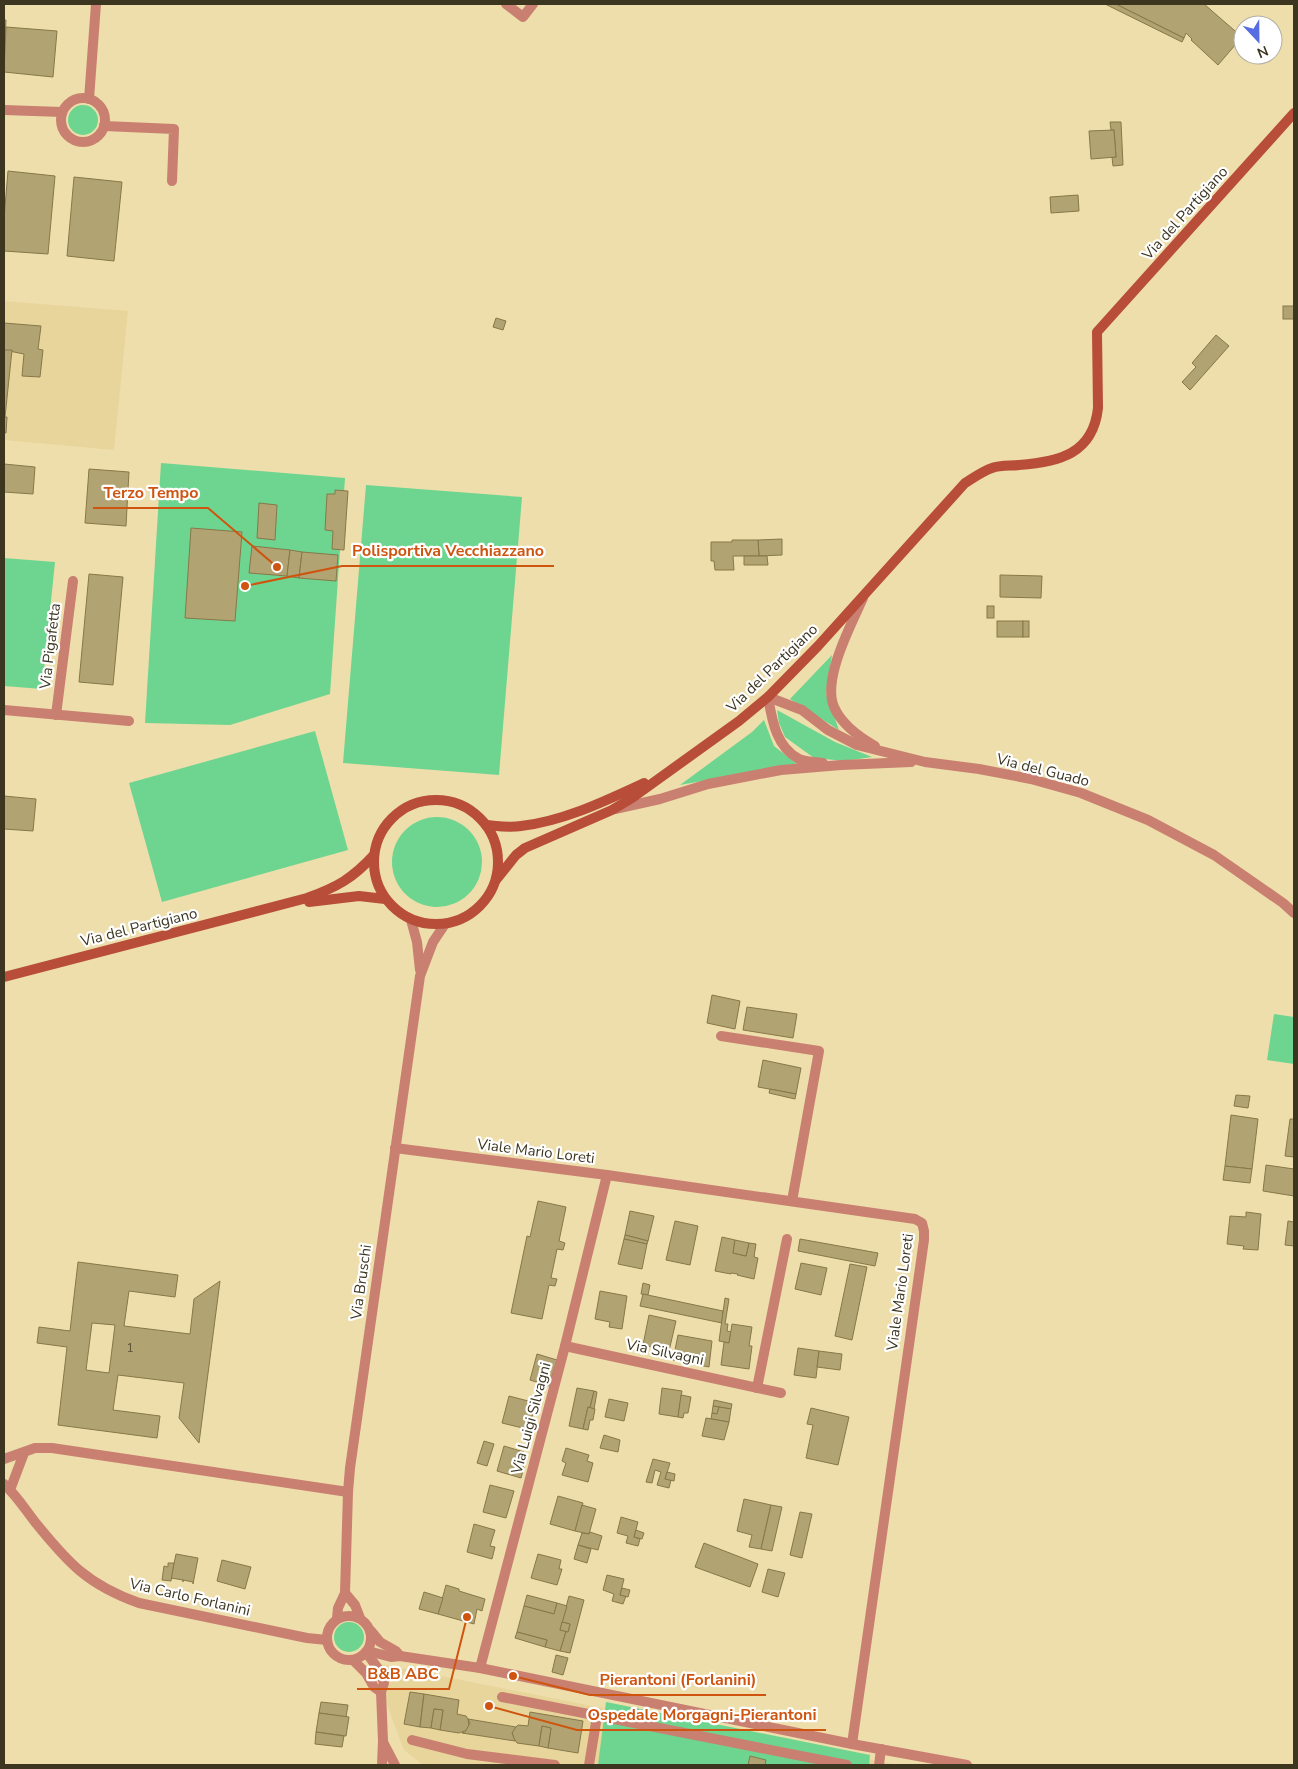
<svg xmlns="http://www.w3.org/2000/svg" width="1298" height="1769" font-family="'Nunito Sans',sans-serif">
	<rect width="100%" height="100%" fill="#eedeab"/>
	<g fill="#e8d59b">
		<polygon points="4,301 128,311 114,450 4,440"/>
		<polygon points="371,1662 677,1723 898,1765 423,1765 404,1750"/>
	</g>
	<g fill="#6ed590">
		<circle cx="83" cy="120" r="15"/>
		<polygon points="161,463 345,478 330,694 230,725 145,723"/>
		<polygon points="366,485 522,497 499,775 343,763"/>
		<polygon points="4,558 55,562 42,689 4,686"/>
		<polygon points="832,655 826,694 839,730 790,699"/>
		<polygon points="777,710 835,742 872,757 845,761 814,758 785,737 779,723"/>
		<polygon points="764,720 774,746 797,764 680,785 752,732"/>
		<polygon points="315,731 348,850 162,902 129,783"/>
		<circle cx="437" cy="862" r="45"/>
		<polygon points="1274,1014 1294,1017 1294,1064 1267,1060"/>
		<circle cx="349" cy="1637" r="15"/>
		<polygon points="606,1702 870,1755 869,1765 598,1765"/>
	</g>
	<g fill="#b2a373" stroke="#877849" fill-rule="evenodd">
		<polygon points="1105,4 1116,4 1184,38 1182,42"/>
		<polygon points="1116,4 1204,4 1242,37 1218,65 1191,40 1192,39 1186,33 1184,38"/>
		<polygon points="4,20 6,20 4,58"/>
		<polygon points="6,27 57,31 53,77 4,72"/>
		<polygon points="1110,122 1121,122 1123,165 1113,166 1112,157 1116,157 1114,130 1111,130"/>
		<polygon points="1114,130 1116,157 1091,159 1089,131"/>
		<polygon points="8,171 55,176 48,254 4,251 4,218"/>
		<polygon points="74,177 122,182 114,261 67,256"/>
		<polygon points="1078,195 1079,211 1051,213 1050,197"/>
		<rect x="1283" y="306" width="11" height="13"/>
		<polygon points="496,318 506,321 503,330 493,327"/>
		<polygon points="4,323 41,326 38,349 43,350 40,377 22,376 24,354 4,350"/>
		<polygon points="1216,335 1229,346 1190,390 1182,382 1196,367 1192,363"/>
		<polygon points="4,350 12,350 5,417 4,417"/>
		<polygon points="4,417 7,417 6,433 4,433"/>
		<polygon points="4,464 35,467 33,494 4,492"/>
		<polygon points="89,469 129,472 126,526 85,523"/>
		<polygon points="335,490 348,491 344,550 332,549 333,531 325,530 327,494 335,494"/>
		<polygon points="259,503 277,505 275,540 257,538"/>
		<polygon points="191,528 242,532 235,621 185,618"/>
		<polygon points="782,539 782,555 759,556 758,540"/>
		<polygon points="732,540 758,540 759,556 733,556 734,570 715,570 714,561 711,561 711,542 732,542"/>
		<polygon points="252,546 290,550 287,576 249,573"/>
		<polygon points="290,550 302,552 299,578 287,576"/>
		<polygon points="302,552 338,555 336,581 299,578"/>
		<polygon points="744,556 767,556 768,565 744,565"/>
		<polygon points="89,574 123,577 113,685 79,682"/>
		<polygon points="1000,575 1042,576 1041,598 1000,597"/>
		<rect x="987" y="606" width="7" height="12"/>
		<rect x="997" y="621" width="26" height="16"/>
		<rect x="1023" y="621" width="6" height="16"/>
		<polygon points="4,796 36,799 33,831 4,829"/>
		<polygon points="712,995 740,1001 735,1029 707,1023"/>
		<polygon points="747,1007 797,1014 793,1038 743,1030"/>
		<polygon points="763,1060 801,1068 796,1094 758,1087"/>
		<polygon points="770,1089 796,1094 795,1099 769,1093"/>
		<polygon points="1236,1095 1250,1096 1248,1108 1234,1106"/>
		<polygon points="1231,1115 1258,1119 1252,1169 1225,1166"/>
		<polygon points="1290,1119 1294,1119 1294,1157 1285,1156"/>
		<polygon points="1266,1165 1294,1169 1294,1196 1263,1191"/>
		<polygon points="1225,1166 1252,1169 1250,1183 1223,1180"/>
		<polygon points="538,1201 566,1207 559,1241 565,1243 563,1250 557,1249 551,1278 557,1279 555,1286 549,1285 542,1319 511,1313 527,1236 530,1237"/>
		<polygon points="630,1211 654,1216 648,1241 625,1235"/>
		<polygon points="1246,1212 1261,1214 1258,1250 1243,1249 1244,1246 1227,1244 1230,1216 1246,1217"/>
		<polygon points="675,1221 698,1226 690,1265 666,1260"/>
		<polygon points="1288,1221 1294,1222 1294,1246 1285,1245"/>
		<polygon points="625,1235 648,1241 647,1244 624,1239"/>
		<polygon points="722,1237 735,1240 733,1253 746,1256 749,1243 756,1244 754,1257 758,1258 754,1279 737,1275 738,1274 731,1273 731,1274 715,1271"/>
		<polygon points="624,1239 647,1244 642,1269 618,1264"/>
		<polygon points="800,1239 878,1253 875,1266 798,1251"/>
		<polygon points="735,1240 749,1243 746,1256 733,1253"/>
		<path d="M78,1262L178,1275L175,1297L129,1291L124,1326L190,1334L194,1299L220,1281L199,1443L179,1418L184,1383L118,1375L113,1410L160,1416L157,1438L58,1425L67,1347L37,1343L39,1327L70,1331ZM92,1323L115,1325L109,1373L86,1370Z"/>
		<polygon points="801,1263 827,1268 821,1295 795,1289"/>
		<polygon points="850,1264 867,1267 852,1340 835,1336"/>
		<polygon points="643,1283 650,1285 648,1295 641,1294"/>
		<polygon points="600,1291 627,1296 622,1329 609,1327 610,1322 595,1319"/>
		<polygon points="643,1294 723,1311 722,1323 640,1306"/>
		<polygon points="725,1298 729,1299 725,1324 728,1324 727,1331 731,1332 729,1343 719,1341"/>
		<polygon points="649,1315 676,1321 669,1351 643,1345"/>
		<polygon points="732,1324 752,1327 749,1346 752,1346 749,1369 721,1365 724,1342 729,1343"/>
		<polygon points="678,1335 712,1341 709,1367 673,1360"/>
		<polygon points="798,1348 819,1351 816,1378 794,1375"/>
		<polygon points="819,1351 842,1354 840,1370 817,1367"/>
		<polygon points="537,1354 557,1360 549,1386 530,1380"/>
		<polygon points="577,1388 594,1391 590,1408 588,1407 583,1429 569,1426"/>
		<polygon points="662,1388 682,1391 678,1417 659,1414"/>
		<polygon points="594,1391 597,1392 594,1409 590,1408"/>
		<polygon points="681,1395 691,1397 688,1413 684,1413 683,1418 678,1417"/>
		<polygon points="509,1396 536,1403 531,1420 534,1421 531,1430 502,1423"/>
		<polygon points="609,1399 628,1403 624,1421 605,1417"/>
		<polygon points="714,1400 732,1404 731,1409 713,1406"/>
		<polygon points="713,1406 719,1407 717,1414 712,1413"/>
		<polygon points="588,1407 595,1409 593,1420 590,1420 588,1430 583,1429"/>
		<polygon points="719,1407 731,1409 729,1422 711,1419 712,1413 717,1414"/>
		<polygon points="811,1408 849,1417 838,1465 806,1458 813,1425 807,1424"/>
		<polygon points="706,1418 729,1422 724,1440 702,1436"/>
		<polygon points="604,1435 620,1440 618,1452 600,1448"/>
		<polygon points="484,1441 494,1444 487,1466 477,1463"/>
		<polygon points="504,1446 524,1452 520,1466 524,1467 521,1478 497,1471"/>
		<polygon points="566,1448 589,1455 587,1461 593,1463 588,1482 562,1475 566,1463 562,1461"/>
		<polygon points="653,1459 670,1463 665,1479 671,1480 669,1488 657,1485 661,1472 655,1470 652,1483 646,1482"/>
		<polygon points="667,1472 675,1474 674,1481 665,1479"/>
		<polygon points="490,1485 514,1491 506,1518 483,1512"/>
		<polygon points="558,1496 583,1503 575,1531 550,1524"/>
		<polygon points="744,1499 771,1505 761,1549 749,1547 752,1535 737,1531"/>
		<polygon points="582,1505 596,1509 589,1534 575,1531"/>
		<polygon points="771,1505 782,1507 772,1551 761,1549"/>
		<polygon points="800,1512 812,1514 802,1558 790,1555"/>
		<polygon points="621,1517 638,1522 634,1537 640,1539 638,1546 626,1543 628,1536 617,1533"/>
		<polygon points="474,1524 495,1530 490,1546 495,1547 492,1559 467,1552"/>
		<polygon points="636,1530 644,1533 642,1539 634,1537"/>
		<polygon points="590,1532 602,1536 598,1550 578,1545 582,1533 589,1534"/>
		<polygon points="704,1543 758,1564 750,1587 695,1567"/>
		<polygon points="578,1545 591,1549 587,1563 574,1559"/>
		<polygon points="176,1554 198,1558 193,1584 193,1582 183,1580 183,1582 183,1580 171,1578"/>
		<polygon points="538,1554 561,1560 559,1569 562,1569 557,1585 531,1578"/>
		<polygon points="222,1560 251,1567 245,1589 217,1581"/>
		<polygon points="168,1563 174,1563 171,1581 162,1580 164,1566 168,1567"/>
		<polygon points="768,1569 785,1573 778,1597 762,1592"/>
		<polygon points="607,1575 624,1579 620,1595 626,1596 623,1604 612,1601 614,1594 603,1590"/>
		<polygon points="446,1585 459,1589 459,1591 485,1599 482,1611 477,1609 474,1624 438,1614"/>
		<polygon points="622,1588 630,1590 628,1597 620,1595"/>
		<polygon points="424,1592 443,1598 438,1614 419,1609"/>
		<polygon points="527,1595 557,1603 554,1614 524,1606"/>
		<polygon points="569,1596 584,1600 570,1653 560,1651 566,1631 568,1632 570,1624 562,1622"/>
		<polygon points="557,1603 567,1606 560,1630 566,1631 560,1651 545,1647 547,1640 517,1632 524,1606 554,1614"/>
		<polygon points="562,1622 570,1624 568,1632 560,1630"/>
		<polygon points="517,1632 547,1640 545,1647 515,1638"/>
		<polygon points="556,1655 568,1658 563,1675 552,1672"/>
		<polygon points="410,1692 424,1694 420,1727 404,1724"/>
		<polygon points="424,1694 459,1700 457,1714 466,1716 468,1719 469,1725 467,1730 459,1733 440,1730 443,1710 434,1709 431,1728 420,1727"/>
		<polygon points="321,1702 348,1705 346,1717 319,1713"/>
		<polygon points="434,1709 443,1710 440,1730 431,1728"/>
		<polygon points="530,1712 583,1721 578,1753 548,1748 551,1728 542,1726 539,1746 517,1743 513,1737 512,1731 518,1725 528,1726"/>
		<polygon points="319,1713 349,1717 346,1736 316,1732"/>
		<polygon points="468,1719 516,1727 512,1733 515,1741 462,1733 465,1732 470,1723"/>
		<polygon points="542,1726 551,1728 548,1748 539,1746"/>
		<polygon points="316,1732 344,1736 342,1747 315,1744"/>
		<polygon points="750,1756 766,1760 765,1765 748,1765"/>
	</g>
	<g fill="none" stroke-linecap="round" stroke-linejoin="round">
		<g stroke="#c98071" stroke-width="10">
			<polyline points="721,1036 819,1051 792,1201"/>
			<polyline points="502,1697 847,1765"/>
			<polyline points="412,1740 467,1754 555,1765"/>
			<polyline points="589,1765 597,1716"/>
			<polyline points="879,1765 881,1749"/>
		</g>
		<g stroke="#c98071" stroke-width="10">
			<polyline points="506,4 523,17 533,4"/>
			<circle cx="83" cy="120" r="22"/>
			<polyline points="89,99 96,4"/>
			<polyline points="4,110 62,112"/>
			<polyline points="104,126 174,129 172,181"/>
			<polyline points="4,710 129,721"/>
			<polyline points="56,715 73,581"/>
			<polyline points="411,920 417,942 420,970"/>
			<polyline points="395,1148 607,1175 915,1219 922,1223 924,1231 924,1240 852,1744"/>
			<polyline points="565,1346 781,1393"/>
			<polyline points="757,1388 787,1239"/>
			<polyline points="4,1459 35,1448 52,1448 348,1492"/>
			<path d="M4,1484C16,1495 25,1509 35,1522C68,1563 88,1585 139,1603L307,1638L327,1640"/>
			<polyline points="10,1490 24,1453"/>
			<polyline points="345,1593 355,1605 360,1618"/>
			<circle cx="349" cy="1638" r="22"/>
			<polyline points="337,1618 338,1608 345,1593 348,1492 350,1468 420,976 433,942 445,924"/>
			<polyline points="371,1631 380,1642 396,1651 400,1656"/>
			<polyline points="368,1651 391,1657 400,1656 480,1668 852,1744 967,1765"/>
			<polyline points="366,1652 379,1670 384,1683 381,1692 383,1741 382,1765"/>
			<polyline points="353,1660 366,1673 374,1687 381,1692"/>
			<polyline points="480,1668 565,1346 607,1175"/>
			<polyline points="383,1742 395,1765"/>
		</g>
		<g stroke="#c98071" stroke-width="10">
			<path d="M863,598C851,625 822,679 834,707C842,725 859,737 875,746"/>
			<polyline points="768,697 802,710 828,730 857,745 925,762 979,769 1031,779 1081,793 1148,820 1214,855 1283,903 1294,913"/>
			<path d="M768,697C772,720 776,747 799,759C805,762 816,762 823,763"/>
			<polyline points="615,809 660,799 708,784 781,770 841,765 911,762"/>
		</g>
		<g stroke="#b84d39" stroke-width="10">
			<circle cx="436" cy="862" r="62"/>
			<path d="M486,825C498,826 509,828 521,826C564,821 605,801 644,783"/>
			<path d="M496,880L516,855L525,848L612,810L632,798L739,721L768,697L818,646L965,483C973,478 983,471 992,468C1000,465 1011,466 1019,465C1059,462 1093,454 1098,408L1097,332L1294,113"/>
			<polyline points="309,902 359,896 385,899"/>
			<path d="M4,977L307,898C337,887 352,879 374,855"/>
		</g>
	</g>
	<g text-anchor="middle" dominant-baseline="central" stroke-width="4.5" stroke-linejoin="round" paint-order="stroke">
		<g font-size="12" fill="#5a5136">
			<text x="130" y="1348">1</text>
		</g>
		<g font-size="15" fill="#3c3621" stroke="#fff">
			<text transform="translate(1185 213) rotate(-48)">Via del Partigiano</text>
			<text transform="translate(50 646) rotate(-83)">Via Pigafetta</text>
			<text transform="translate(772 668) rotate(-44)">Via del Partigiano</text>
			<text transform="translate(1043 770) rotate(14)">Via del Guado</text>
			<text transform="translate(139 927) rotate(-14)">Via del Partigiano</text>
			<text transform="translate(536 1151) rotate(7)">Viale Mario Loreti</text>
			<text transform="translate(361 1282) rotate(-82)">Via Bruschi</text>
			<text transform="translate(900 1292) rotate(-82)">Viale Mario Loreti</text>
			<text transform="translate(665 1352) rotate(12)">Via Silvagni</text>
			<text transform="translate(531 1418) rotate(-75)">Via Luigi Silvagni</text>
			<text transform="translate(190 1597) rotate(13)">Via Carlo Forlanini</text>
		</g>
	</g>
	<path fill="none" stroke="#ce540f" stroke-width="2" d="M277 567L208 508H93M245 586L342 566H554M467 1617L449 1689H357M513 1676L590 1695H766M489 1706L577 1730H826"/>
	<g fill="#ce540f" stroke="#fff" stroke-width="2">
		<circle cx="277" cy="567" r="5"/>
		<circle cx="245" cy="586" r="5"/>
		<circle cx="467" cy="1617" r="5"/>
		<circle cx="513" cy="1676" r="5"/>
		<circle cx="489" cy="1706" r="5"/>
	</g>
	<g font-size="16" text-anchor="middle" font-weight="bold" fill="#ce540f" stroke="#fff" stroke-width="4.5" stroke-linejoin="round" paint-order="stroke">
		<text x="151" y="498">Terzo Tempo</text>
		<text x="448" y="556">Polisportiva Vecchiazzano</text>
		<text x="403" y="1679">B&amp;B ABC</text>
		<text x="678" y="1685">Pierantoni (Forlanini)</text>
		<text x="702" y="1720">Ospedale Morgagni-Pierantoni</text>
	</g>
	<rect width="1298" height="1769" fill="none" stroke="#3c3621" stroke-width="10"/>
	<g transform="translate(1258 40) rotate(158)"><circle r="24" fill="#ffffff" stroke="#b1afa6"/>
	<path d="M0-4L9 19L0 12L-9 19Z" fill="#596de3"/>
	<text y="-8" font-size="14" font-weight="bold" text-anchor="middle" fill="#3c3621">N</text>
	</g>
</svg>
